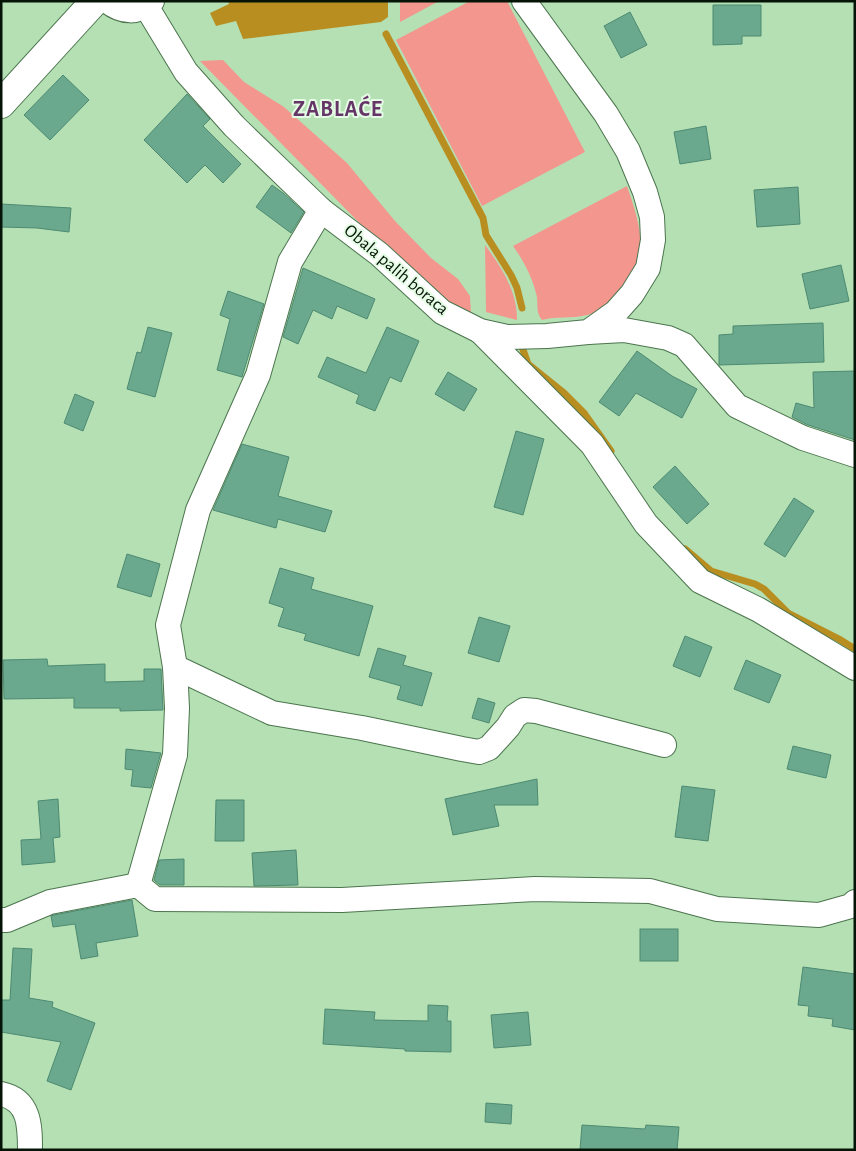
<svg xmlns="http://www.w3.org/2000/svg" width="856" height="1151" font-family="'Alegreya Sans',sans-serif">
	<rect width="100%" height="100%" fill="#b4e0b4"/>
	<g fill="#f3968e">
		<polygon points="400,1 439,1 400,22"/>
		<polygon points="470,1 507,1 585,152 482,206 396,40"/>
		<polygon points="223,60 244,82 284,107 347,163 395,221 431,258 458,279 470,296 471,313 456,308 431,291 388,252 200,61"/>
		<path d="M627,186C641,227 653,263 616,296C607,304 599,312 587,315C571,319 557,316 542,320C536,313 538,306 537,297C533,279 524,261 513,246Z"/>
		<path d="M485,245C502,268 517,291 517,320L486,312Z"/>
	</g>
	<polygon fill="#b98e20" points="228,1 388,1 388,17 381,22 243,39 236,21 216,26 210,13 229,4"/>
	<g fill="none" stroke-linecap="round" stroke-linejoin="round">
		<g stroke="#b98e20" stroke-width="7">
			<polyline points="386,34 483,218 486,235 511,275 517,288 522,308"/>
			<polyline points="521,344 528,364 564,393 584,413 611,451"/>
			<polyline points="685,549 711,571 755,584 764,589 788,613 839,639 855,649"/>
		</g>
	</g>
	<g fill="#6ba98e" stroke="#4d8a71">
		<polygon points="713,5 761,5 761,36 742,36 742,44 713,45"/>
		<polygon points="630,12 647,45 621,58 604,26"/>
		<polygon points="63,75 89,100 50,140 24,115"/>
		<polygon points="187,94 210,119 203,126 241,164 223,183 205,165 187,183 144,140"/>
		<polygon points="706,126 711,159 680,164 674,132"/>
		<polygon points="272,185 283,193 304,212 291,233 256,207"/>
		<polygon points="798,187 800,224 757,227 754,190"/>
		<polygon points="1,204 71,208 69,232 37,228 1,227"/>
		<polygon points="841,265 849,301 810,309 802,274"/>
		<polygon points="303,268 375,299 367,319 337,306 332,319 313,310 298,344 283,337"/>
		<polygon points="228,291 264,304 242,377 217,370 230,319 220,315"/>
		<polygon points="823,323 824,362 719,365 719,335 733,334 733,326"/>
		<polygon points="148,327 172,333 155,397 127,389 137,352 141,353"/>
		<polygon points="387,327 419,341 401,382 390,377 375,411 356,403 359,395 318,377 327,357 366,373"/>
		<polygon points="637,351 672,376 697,389 682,418 636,393 619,416 599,402"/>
		<polygon points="855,371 855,440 808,425 792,417 796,403 814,408 813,372"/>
		<polygon points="448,372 477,389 464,411 435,394"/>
		<polygon points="75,394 94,402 83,431 64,423"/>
		<polygon points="516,431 544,439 523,515 494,507"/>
		<polygon points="242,444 289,457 278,496 332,511 325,532 278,519 276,528 213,510"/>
		<polygon points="675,466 709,504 687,524 653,487"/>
		<polygon points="794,498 814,511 785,557 764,544"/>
		<polygon points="127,554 160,564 151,597 117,587"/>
		<polygon points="280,568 314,578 311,589 373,606 359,656 304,640 306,634 278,626 284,608 269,603"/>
		<polygon points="479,617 510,626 499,662 468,653"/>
		<polygon points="685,636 712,647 700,677 673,666"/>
		<polygon points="378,648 406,656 403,665 432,673 422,706 397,699 401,686 369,677"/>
		<polygon points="47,659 48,666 105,664 105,682 144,681 144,669 161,669 163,710 120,711 120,708 74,708 74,698 4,699 3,660"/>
		<polygon points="746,660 781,675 769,703 734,689"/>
		<polygon points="478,698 495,703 489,723 472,718"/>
		<polygon points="793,746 831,755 826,778 787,769"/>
		<polygon points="126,749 161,753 151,788 131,786 133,770 125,769"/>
		<polygon points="537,779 538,805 494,805 499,826 453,835 445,799"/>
		<polygon points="682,786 715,790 708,841 675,837"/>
		<polygon points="58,799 60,837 53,838 55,862 22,865 21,840 41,839 38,801"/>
		<polygon points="216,800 244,800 244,841 215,841"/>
		<polygon points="296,850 298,885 254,886 252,853"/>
		<polygon points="184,859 184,885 160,885 154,880 159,860"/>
		<polygon points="132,900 138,936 96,943 98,956 81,959 75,924 53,927 51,916 54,915"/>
		<rect x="640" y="929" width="38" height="32"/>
		<polygon points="13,948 32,949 29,998 53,1002 52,1007 95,1023 71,1090 47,1081 61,1042 1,1032 1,1000 10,1000"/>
		<polygon points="803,967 855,974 855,1030 832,1026 833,1019 808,1016 809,1006 798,1005"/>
		<polygon points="428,1005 448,1006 447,1021 451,1021 451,1052 405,1051 405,1049 323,1044 325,1009 375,1012 374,1020 428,1021"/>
		<polygon points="528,1012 531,1045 494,1048 491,1015"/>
		<polygon points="486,1103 512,1105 511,1124 485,1122"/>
		<polygon points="582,1125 645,1129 646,1125 679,1127 677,1150 580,1150"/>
	</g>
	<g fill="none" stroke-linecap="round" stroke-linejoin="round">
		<g stroke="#4c754e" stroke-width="26">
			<g id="minor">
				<path d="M107,1C122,13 138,14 152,1"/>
				<polyline points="146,6 186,72 234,126 321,210 379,254 442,312 480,331 507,337 547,336 588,332 616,312 632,294 648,268 653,240 652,217 645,192 628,151 606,114 524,1"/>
				<polyline points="480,331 592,444 646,524 700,581 759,610 855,668"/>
				<polyline points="588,332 624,330 668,338 684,345 737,406 803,438 855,455"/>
				<polyline points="175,667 272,713 362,728 462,749 479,752 489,748 508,727 515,716 524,710 536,711 664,745"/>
				<polyline points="138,885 175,755 177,708 175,667 168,625 198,510 258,375 290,262 321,210"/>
				<polyline points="1,920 7,920 50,902 138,885 155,899 342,900 535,889 650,891 717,909 819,915 851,906 855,902"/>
				<path d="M1,1094C30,1100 30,1126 30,1150"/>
			</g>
		</g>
		<g stroke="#4c754e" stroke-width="30">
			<polyline id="tertiary" points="1,104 95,1"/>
		</g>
		<use href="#minor" stroke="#fff" stroke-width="24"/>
		<use href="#tertiary" stroke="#fff" stroke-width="28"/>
	</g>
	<g text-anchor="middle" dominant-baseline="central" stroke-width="4" stroke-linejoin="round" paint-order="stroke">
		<g font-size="18" fill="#051406" stroke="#e4fbe4">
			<text transform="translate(396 270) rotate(40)">Obala palih boraca</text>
		</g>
		<g font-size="22" font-weight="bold" letter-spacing="1" fill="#653567" stroke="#e4fbe4">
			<text x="338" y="109">ZABLAĆE</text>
		</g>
	</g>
	<rect width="856" height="1151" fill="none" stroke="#051406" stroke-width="5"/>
</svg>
